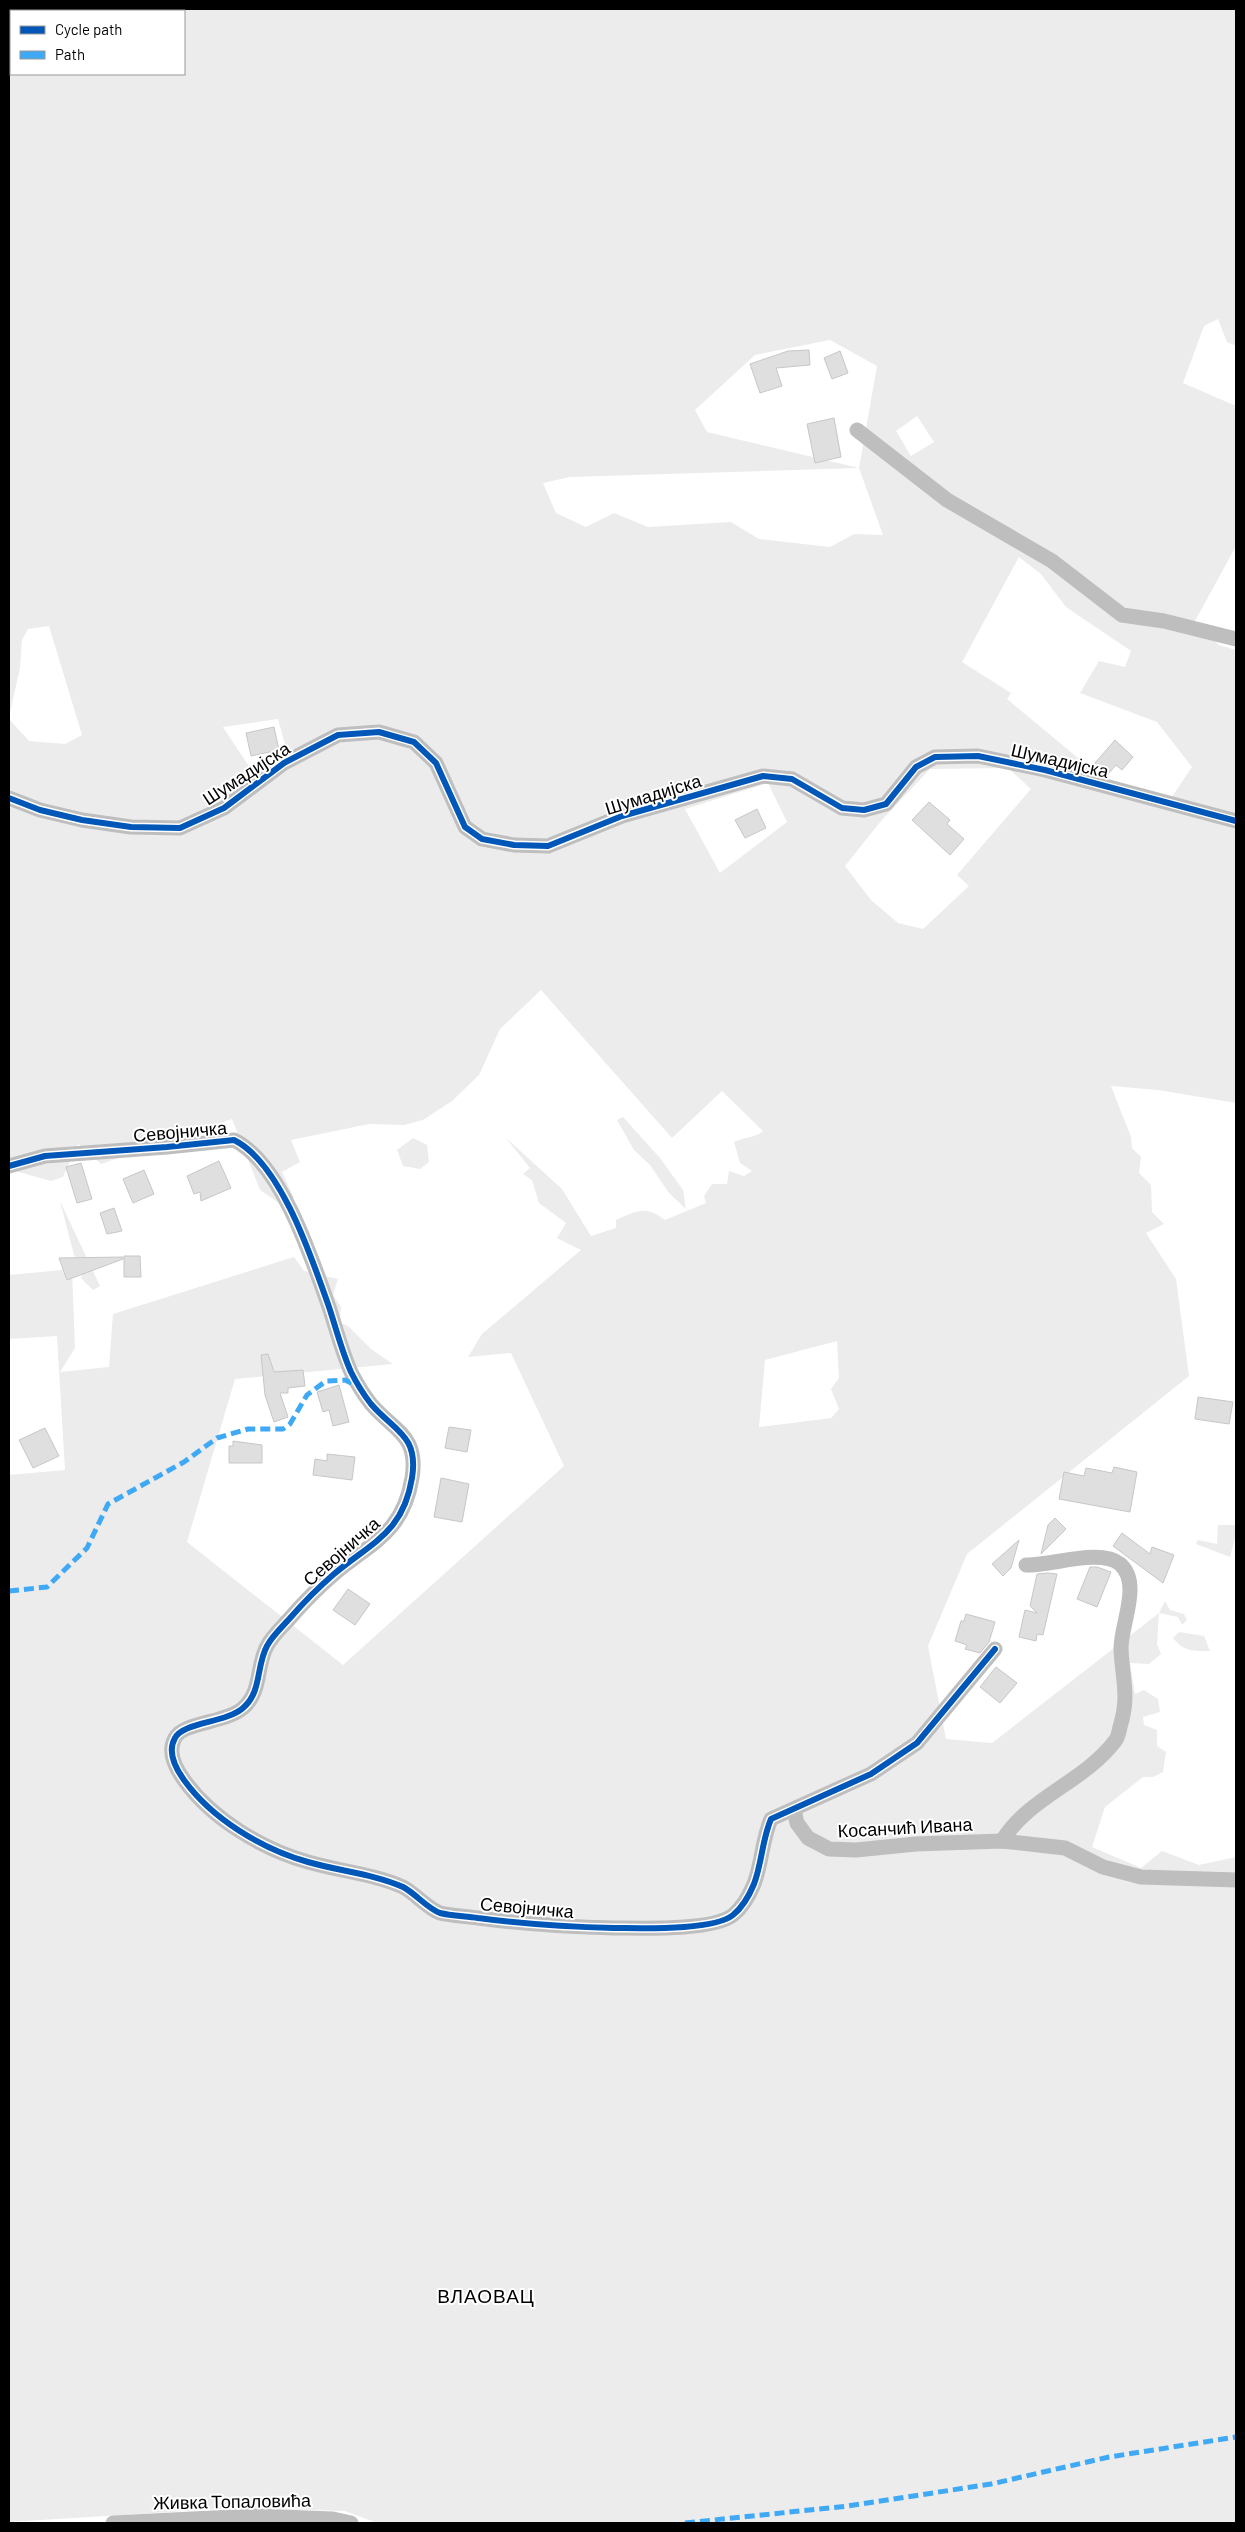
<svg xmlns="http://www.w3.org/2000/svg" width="1245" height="2532" font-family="Barlow,sans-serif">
	<rect width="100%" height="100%" fill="#fff"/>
	<g fill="#ececec" fill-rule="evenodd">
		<path d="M9,9H1236V346L1227,342L1218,319L1204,326L1183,383L1236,406V546L1195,621L1219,645L1236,650V1103L1158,1090L1111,1086L1131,1137L1132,1148L1141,1157L1139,1173L1151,1185L1152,1212L1164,1224L1146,1233L1176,1279L1189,1376L967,1554L928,1646L946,1739L992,1743L1159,1613L1165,1601L1170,1610L1184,1614L1187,1620L1182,1625L1178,1617L1159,1613L1157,1644L1161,1654L1149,1664L1130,1663L1135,1694L1144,1690L1158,1699L1160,1712L1143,1717L1144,1725L1157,1730V1746L1166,1752L1163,1772L1153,1777H1143L1105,1807L1092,1847L1141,1868L1162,1851L1199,1865L1236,1857V2523H377L345,2511L235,2508L9,2522V1475L65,1470L57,1336L9,1339V1275L72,1269L75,1348L60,1372L109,1367L113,1314L294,1257L304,1271L338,1279L333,1295L341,1307L339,1322L348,1326L371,1349L393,1364L235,1379L187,1542L343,1665L564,1466L511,1353L468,1357L482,1334L581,1250L557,1238L566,1223L539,1203L532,1180L523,1174L530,1168L506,1138L562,1189L591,1236L616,1228V1220C637,1211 645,1205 665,1220L706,1203L704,1196L712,1184H727L729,1171L744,1176L752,1171L740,1163L734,1142C743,1137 756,1138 763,1131L722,1091L672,1138L541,990L500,1029L479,1075L452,1101L423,1120L404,1125L369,1124L291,1140L300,1162L282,1172L294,1198L279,1203L260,1190L232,1119L101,1164L78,1144L63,1177L51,1181L15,1171L9,1172V719L29,741L65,744L82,735L49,626L28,629L22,640L20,668L9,717ZM11,11H184V74H11ZM830,340L877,366L859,468L707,432L695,410L755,355ZM917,416L934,442L911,456L896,431ZM859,468L883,535L854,534L830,547L759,539L731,522L648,527L614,513L586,527L556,513L543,483L570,477ZM1019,557L1041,574L1066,607L1131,651L1125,667L1099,661L1080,693L1157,722L1192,767L1171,798L1102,778L1007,699L1011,693L962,662ZM278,719L287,752L256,777L223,727ZM1008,768L1031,789L957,875L969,886L923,929L898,923L871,900L845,866L881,821L930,769ZM768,783L787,822L720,873L685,809ZM837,1341L839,1378L831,1389L839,1409L831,1418L759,1427L765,1360Z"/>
		<polygon points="623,1117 660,1158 683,1190 686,1209 669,1193 650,1165 634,1150 617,1120"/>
		<polygon points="413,1138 427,1145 429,1162 420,1169 403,1166 397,1150"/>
		<polygon points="60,1201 100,1286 93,1290 81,1278 84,1266 74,1255"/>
		<polygon points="1218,1525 1236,1525 1236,1534 1230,1557 1196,1544 1198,1540 1217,1544"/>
		<path d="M1179,1632L1204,1636L1210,1651C1192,1651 1185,1652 1173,1638Z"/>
	</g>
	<g fill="#dfdfdf" stroke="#c7c7c7">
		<polygon points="809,350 810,365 776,368 782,386 760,393 750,364 788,351"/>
		<polygon points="840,351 848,373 832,379 824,358"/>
		<polygon points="834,418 841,457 815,463 807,424"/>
		<polygon points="274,727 279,750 251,756 246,733"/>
		<polygon points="1115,740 1133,757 1122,770 1116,765 1108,774 1095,763"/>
		<polygon points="929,802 950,820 947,824 964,839 950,855 912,820"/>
		<polygon points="757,809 766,828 745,838 735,820"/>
		<polygon points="219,1161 231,1188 201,1201 200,1192 194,1194 187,1176"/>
		<polygon points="81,1163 92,1199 77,1203 66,1167"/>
		<polygon points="144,1170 154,1194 133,1203 123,1179"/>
		<polygon points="114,1208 122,1231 107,1234 100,1213"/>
		<polygon points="124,1256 140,1256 141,1277 124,1277"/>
		<polygon points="123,1257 123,1259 67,1280 59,1258"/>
		<polygon points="268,1354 274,1372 303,1370 305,1386 288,1388 288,1393 280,1393 288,1417 274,1422 265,1395 261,1355"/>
		<polygon points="339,1385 349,1422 333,1426 329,1410 323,1412 317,1392"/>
		<polygon points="1198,1397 1233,1402 1229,1424 1195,1419"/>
		<polygon points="449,1427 471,1430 467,1452 445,1448"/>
		<polygon points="45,1428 59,1456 33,1468 19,1440"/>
		<polygon points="233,1441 262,1445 262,1463 229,1463 229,1446 233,1446"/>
		<polygon points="327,1454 355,1457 352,1480 313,1475 315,1459 327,1461"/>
		<polygon points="1114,1467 1137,1472 1130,1512 1059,1499 1064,1472 1084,1476 1086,1468 1112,1473"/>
		<polygon points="441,1478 469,1484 462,1522 434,1517"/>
		<polygon points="1055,1518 1066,1529 1041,1554 1048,1525"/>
		<polygon points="1122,1533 1150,1554 1152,1547 1174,1555 1163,1583 1113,1546"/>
		<polygon points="1019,1540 1011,1568 1003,1576 992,1564"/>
		<polygon points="1090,1567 1097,1567 1111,1572 1097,1607 1077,1599"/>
		<polygon points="1048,1573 1057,1574 1043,1635 1037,1634 1036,1641 1019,1637 1025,1610 1037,1613 1030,1606 1037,1574"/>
		<polygon points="348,1589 370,1604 355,1625 333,1610"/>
		<polygon points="966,1614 995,1622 989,1642 980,1653 965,1649 967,1645 955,1641 961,1621 964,1621"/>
		<polygon points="996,1667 1017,1683 1000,1703 980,1687"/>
	</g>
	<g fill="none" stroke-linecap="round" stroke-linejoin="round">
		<g stroke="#bebebe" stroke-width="15">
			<polyline points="857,430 947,500 1052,561 1122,615 1164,621 1236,639"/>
			<polyline points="9,798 40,810 82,820 131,827 180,828 224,808 284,763 338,735 379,732 414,742 436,763 465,827 482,839 514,845 548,846 622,816 763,776 792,779 842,808 864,810 886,804 916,767 935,757 978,756 1045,770 1236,821"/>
			<path d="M9,1166L45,1156L167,1147L234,1140C281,1163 312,1259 329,1307C336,1328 342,1352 351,1372C356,1382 364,1395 371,1404C394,1431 419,1435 412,1478C403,1533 372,1542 334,1574C319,1587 304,1602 291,1617C284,1625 272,1636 267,1646C256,1666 262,1692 243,1708C226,1723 183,1722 175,1738C167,1752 176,1769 184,1780C212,1819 262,1849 308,1862C339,1871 374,1874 403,1887C416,1894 427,1908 440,1913C452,1916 466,1916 478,1918C524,1924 568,1927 614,1928C640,1928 713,1931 733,1915C743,1907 749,1896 754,1884C762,1863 762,1840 771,1819L871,1774L917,1743L995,1649"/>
			<polyline points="794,1810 797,1823 808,1838 829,1849 856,1850 916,1844 1002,1841 1065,1848 1103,1867 1141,1877 1236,1880"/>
			<path d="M1002,1841C1029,1797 1084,1782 1115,1741C1118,1738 1119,1732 1120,1727C1130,1695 1122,1679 1121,1648C1121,1624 1142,1583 1120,1564C1100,1548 1051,1566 1026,1565"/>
			<polyline points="113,2523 252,2516 333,2519 351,2523"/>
		</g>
		<g stroke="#3fa9f5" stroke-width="5" stroke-dasharray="10 5" stroke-linecap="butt">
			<polyline points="9,1591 47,1587 87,1548 108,1504 184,1462 217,1438 248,1429 283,1429 290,1424 307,1395 326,1381 345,1380 357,1386"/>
			<polyline points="685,2523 848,2506 991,2484 1109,2457 1236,2437"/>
		</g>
		<g stroke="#fff" stroke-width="9">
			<g id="cycleway">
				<polyline points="9,798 40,810 82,820 131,827 180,828 224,808 284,763 338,735 379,732 414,742 436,763 465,827 482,839 514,845 548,846 622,816 763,776 792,779 842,808 864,810 886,804 916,767 935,757 978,756 1045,770 1236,821"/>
				<path d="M9,1166L45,1156L167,1147L234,1140C281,1163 312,1259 329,1307C336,1328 342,1352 351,1372C356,1382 364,1395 371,1404C394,1431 419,1435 412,1478C403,1533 372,1542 334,1574C319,1587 304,1602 291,1617C284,1625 272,1636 267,1646C256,1666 262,1692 243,1708C226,1723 183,1722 175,1738C167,1752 176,1769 184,1780C212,1819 262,1849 308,1862C339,1871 374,1874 403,1887C416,1894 427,1908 440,1913C452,1916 466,1916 478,1918C524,1924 568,1927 614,1928C640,1928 713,1931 733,1915C743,1907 749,1896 754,1884C762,1863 762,1840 771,1819L871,1774L917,1743L995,1649"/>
			</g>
		</g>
		<use href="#cycleway" stroke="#0057b8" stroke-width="6"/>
	</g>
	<g text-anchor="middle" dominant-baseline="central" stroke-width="4" stroke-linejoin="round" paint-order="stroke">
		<g font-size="18" fill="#000" stroke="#fff">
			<text transform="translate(1060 760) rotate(13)">Шумадијска</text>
			<text transform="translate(246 773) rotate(-33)">Шумадијска</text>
			<text transform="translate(653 794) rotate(-17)">Шумадијска</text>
			<text transform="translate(180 1131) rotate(-5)">Севојничка</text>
			<text transform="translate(341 1551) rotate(-41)">Севојничка</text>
			<text transform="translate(905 1827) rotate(-3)">Косанчић Ивана</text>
			<text transform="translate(527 1907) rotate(5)">Севојничка</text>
			<text transform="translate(232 2501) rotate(-1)">Живка Топаловића</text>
		</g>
		<g font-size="19" letter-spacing="1" fill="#000" stroke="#fff">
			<text x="486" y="2295">ВЛАОВАЦ</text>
		</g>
	</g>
	<rect width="1245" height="2532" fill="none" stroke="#000000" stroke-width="20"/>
	<rect x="10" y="10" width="175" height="65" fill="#ffffff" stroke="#999999"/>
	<rect x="20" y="26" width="25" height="8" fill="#0057b8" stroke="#999999"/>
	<text x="55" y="35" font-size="15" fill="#000000">Cycle path</text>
	<rect x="20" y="51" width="25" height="8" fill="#3fa9f5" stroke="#999999"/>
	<text x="55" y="60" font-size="15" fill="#000000">Path</text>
</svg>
